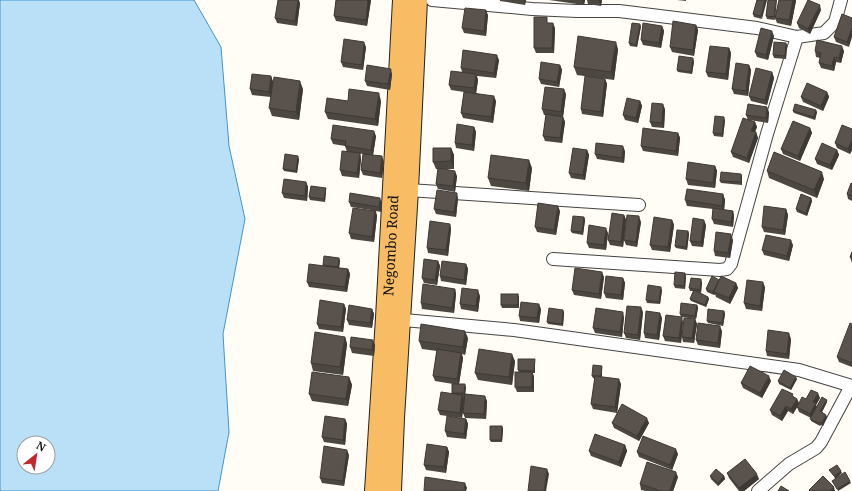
<svg xmlns="http://www.w3.org/2000/svg" width="852" height="491" font-family="'Noto Serif',serif">
	<rect width="100%" height="100%" fill="#fffdf5"/>
	<path fill="#b9e0f7" stroke="#3f96cf" fill-rule="evenodd" d="M0,0H194L221,47L229,146L245,219L223,334L229,432L218,491H0ZM24,443H48V467H24Z"/>
	<g fill="none" stroke-linecap="round" stroke-linejoin="round">
		<g stroke="#444" stroke-width="14">
			<g id="minor">
				<polyline points="432,0 532,9 577,11 619,11 757,28 797,37 824,33 835,22 841,0"/>
				<polyline points="408,190 639,205"/>
				<polyline points="553,259 720,270 727,269 731,264 767,134 797,37"/>
				<polyline points="393,319 514,330 799,370 852,386"/>
				<polyline points="758,491 789,464 816,448 821,442 851,386"/>
			</g>
		</g>
		<g stroke="#222" stroke-width="22">
			<g id="trunk">
				<path id="s1" d="M375,491L386,318L403,0"/>
				<polyline points="391,491 394,418 408,190 417,0"/>
			</g>
		</g>
		<use href="#minor" stroke="#fff" stroke-width="12"/>
		<use href="#trunk" stroke="#f7bc64" stroke-width="20"/>
	</g>
	<g fill="#4d4742">
		<polygon points="336,0 371,0 367,26 336,21 334,16"/>
		<polygon points="500,0 526,0 525,5 500,1"/>
		<polygon points="549,0 585,0 584,5"/>
		<polygon points="587,0 602,0 601,6 588,4"/>
		<polygon points="677,0 686,0 686,1"/>
		<polygon points="757,0 762,19 754,17 753,14"/>
		<polygon points="768,0 775,20 767,19 766,16"/>
		<polygon points="779,0 796,0 791,26 777,23 775,18"/>
		<polygon points="300,3 297,26 277,23 275,18"/>
		<polygon points="821,10 810,34 799,28 797,23"/>
		<polygon points="842,14 849,47 836,42 834,37"/>
		<polygon points="488,15 486,36 464,33 462,28"/>
		<polygon points="549,22 549,23 555,28 554,53 536,53 534,48"/>
		<polygon points="696,25 698,30 694,56 672,52 670,47"/>
		<polygon points="641,26 637,47 630,46 629,43"/>
		<polygon points="662,26 664,31 661,48 643,45 641,40"/>
		<polygon points="774,36 768,60 757,57 755,52"/>
		<polygon points="787,45 786,59 774,58 773,55"/>
		<polygon points="366,47 363,70 343,67 341,62"/>
		<polygon points="729,48 731,53 728,80 708,77 706,72"/>
		<polygon points="618,49 614,80 577,75 574,67"/>
		<polygon points="815,51 844,51 841,63 836,62 834,71 821,68 819,63 820,58 816,57"/>
		<polygon points="499,60 496,78 477,76 478,80 476,93 496,101 493,123 463,118 461,113 464,92 451,90 449,85 462,72 461,68"/>
		<polygon points="694,61 692,74 678,72 677,70"/>
		<polygon points="560,65 562,70 559,87 541,84 539,79"/>
		<polygon points="749,65 751,70 748,96 734,94 732,89"/>
		<polygon points="772,72 774,78 767,105 751,101 749,96"/>
		<polygon points="392,74 390,90 367,86 365,81"/>
		<polygon points="271,76 273,82 271,97 252,95 250,89"/>
		<polygon points="605,79 607,84 603,117 582,114 581,109"/>
		<polygon points="303,89 299,120 272,116 269,108"/>
		<polygon points="827,92 829,97 823,111 803,102 801,97"/>
		<polygon points="566,94 563,117 565,122 562,143 545,141 543,136 546,115 544,115 542,109"/>
		<polygon points="348,101 381,101 378,126 328,119 325,112"/>
		<polygon points="640,101 642,106 638,123 625,120 623,115"/>
		<polygon points="665,109 664,128 652,127 650,122"/>
		<polygon points="793,111 817,112 815,120 794,113"/>
		<polygon points="769,112 768,123 749,120 755,122 757,127 755,132 756,132 758,138 749,163 733,157 731,152 748,120 746,115"/>
		<polygon points="725,120 723,137 714,136 713,133"/>
		<polygon points="474,127 476,132 474,151 456,148 455,143"/>
		<polygon points="810,128 812,133 800,161 783,154 781,149"/>
		<polygon points="852,129 852,150 850,154 837,148 835,143"/>
		<polygon points="678,133 680,138 678,156 643,151 641,146"/>
		<polygon points="376,136 373,155 384,162 382,178 363,175 361,170 363,154 347,152 345,146 333,144 331,139"/>
		<polygon points="451,148 454,155 454,169 442,169 457,176 455,192 438,189 436,184 438,169 436,169 433,162"/>
		<polygon points="587,150 589,155 585,180 571,178 569,173"/>
		<polygon points="837,150 839,155 832,170 817,164 815,159"/>
		<polygon points="625,151 624,163 597,159 595,154"/>
		<polygon points="360,153 361,159 359,178 342,176 340,170"/>
		<polygon points="299,159 297,173 284,171 283,169"/>
		<polygon points="715,166 717,171 715,188 688,185 686,179"/>
		<polygon points="532,168 529,191 491,186 488,178"/>
		<polygon points="767,171 824,179 817,198 769,178"/>
		<polygon points="741,174 742,176 742,185 721,183 720,181"/>
		<polygon points="306,182 308,187 307,201 284,198 282,193"/>
		<polygon points="852,184 852,201 848,199 847,194"/>
		<polygon points="326,190 325,202 310,200 309,197"/>
		<polygon points="723,194 725,200 724,210 733,211 734,216 733,227 714,224 712,219 713,209 687,206 685,200"/>
		<polygon points="458,198 456,217 436,214 434,209"/>
		<polygon points="811,198 812,201 807,216 797,212 796,209"/>
		<polygon points="349,202 382,204 381,212 376,211 377,216 374,242 351,239 349,233 371,210 351,207"/>
		<polygon points="786,209 788,215 785,235 764,232 762,227"/>
		<polygon points="560,211 556,235 537,232 535,227"/>
		<polygon points="624,215 626,220 623,247 610,245 608,240"/>
		<polygon points="584,217 585,220 583,235 572,233 571,231"/>
		<polygon points="672,220 674,225 670,252 652,250 650,245"/>
		<polygon points="641,222 637,247 626,245 624,240"/>
		<polygon points="450,224 451,229 448,256 428,253 427,248"/>
		<polygon points="706,225 703,247 692,246 690,241"/>
		<polygon points="688,231 689,234 687,250 676,248 675,246"/>
		<polygon points="608,233 606,250 589,248 587,243"/>
		<polygon points="733,240 730,258 715,256 714,251"/>
		<polygon points="793,245 789,261 764,255 762,250"/>
		<polygon points="852,252 852,263 850,257"/>
		<polygon points="340,260 339,268 348,269 350,274 347,292 309,287 307,282 324,266 323,265"/>
		<polygon points="438,261 440,266 437,285 424,283 422,278"/>
		<polygon points="466,264 468,269 466,285 441,281 440,276"/>
		<polygon points="686,276 685,289 675,288 674,285"/>
		<polygon points="604,277 601,299 574,295 572,290"/>
		<polygon points="623,278 625,283 623,300 606,298 604,293"/>
		<polygon points="719,280 719,281 736,283 738,288 730,304 716,297 715,294 714,295 707,292 706,289"/>
		<polygon points="702,282 701,293 698,292 708,297 709,299 706,307 691,301 690,299 693,291 690,291 689,288"/>
		<polygon points="765,287 762,311 746,309 744,303"/>
		<polygon points="455,289 456,294 454,313 422,309 421,303"/>
		<polygon points="662,290 660,304 647,303 646,300"/>
		<polygon points="480,296 478,312 461,309 460,304"/>
		<polygon points="519,297 519,308 502,308 501,305"/>
		<polygon points="344,304 346,309 343,332 319,329 317,324"/>
		<polygon points="697,305 698,308 696,319 681,317 680,314"/>
		<polygon points="372,309 374,314 372,328 349,325 347,320"/>
		<polygon points="541,309 539,323 520,321 519,316"/>
		<polygon points="563,310 564,313 563,326 548,324 547,322"/>
		<polygon points="724,311 725,314 723,326 708,323 707,321"/>
		<polygon points="643,312 640,340 626,338 624,333"/>
		<polygon points="624,317 622,337 595,333 593,328"/>
		<polygon points="662,318 659,340 645,338 644,333"/>
		<polygon points="695,319 697,324 694,343 683,342 682,337"/>
		<polygon points="683,322 681,343 665,341 663,336"/>
		<polygon points="852,324 852,367 839,362 837,357"/>
		<polygon points="722,331 720,348 698,345 696,340"/>
		<polygon points="345,337 347,344 343,375 313,371 311,363"/>
		<polygon points="468,338 465,355 462,354 463,358 459,384 466,387 465,394 487,401 486,419 465,418 463,413 464,402 462,418 440,415 438,410 452,394 452,393 453,384 435,381 433,376 437,351 422,349 419,341"/>
		<polygon points="791,339 789,359 767,356 766,351"/>
		<polygon points="375,345 374,356 352,353 350,347"/>
		<polygon points="515,361 512,385 478,380 475,373"/>
		<polygon points="535,362 535,373 533,373 534,377 534,392 517,392 515,387 519,372 518,370"/>
		<polygon points="602,366 602,377 621,384 617,413 593,409 591,404 595,379 593,378 592,376"/>
		<polygon points="349,377 352,385 348,406 312,401 309,394"/>
		<polygon points="797,379 791,390 779,384 778,381"/>
		<polygon points="771,381 762,398 743,388 741,383"/>
		<polygon points="793,396 797,399 799,403 806,399 820,398 816,405 817,407 827,400 827,402 822,412 827,417 823,426 821,425 820,426 811,421 811,418 799,412 797,407 793,414 788,411 782,421 772,415 770,410"/>
		<polygon points="345,419 347,424 345,445 324,442 322,437"/>
		<polygon points="466,419 468,424 466,439 447,437 445,431"/>
		<polygon points="612,423 649,423 639,441 614,428"/>
		<polygon points="502,426 503,429 502,442 491,442 490,440"/>
		<polygon points="625,445 627,451 621,467 591,456 589,451"/>
		<polygon points="447,447 449,452 446,473 426,470 424,465"/>
		<polygon points="637,452 678,454 672,470 639,457"/>
		<polygon points="349,455 344,486 322,483 320,478"/>
		<polygon points="727,473 759,479 744,491 739,491 729,478"/>
		<polygon points="710,476 724,476 725,479 718,486 711,479"/>
		<polygon points="678,477 673,491 646,491 641,490 640,484"/>
	</g>
	<g fill="#3f3936">
		<polygon points="298,0 299,0 300,3 297,26 295,21"/>
		<polygon points="368,0 371,0 367,26 366,20"/>
		<polygon points="524,0 526,0 525,5"/>
		<polygon points="582,0 585,0 584,5"/>
		<polygon points="599,0 602,0 601,6 599,1"/>
		<polygon points="765,0 767,0 762,19 761,16"/>
		<polygon points="776,0 777,0 775,20 774,17"/>
		<polygon points="793,0 796,0 796,1 791,26 789,20"/>
		<polygon points="820,5 821,10 810,34 808,29"/>
		<polygon points="486,10 488,15 486,36 484,31"/>
		<polygon points="553,23 555,28 554,53 552,48"/>
		<polygon points="640,24 641,26 637,47 636,45"/>
		<polygon points="696,25 698,30 694,56 693,50"/>
		<polygon points="662,26 664,31 661,48 659,43"/>
		<polygon points="852,27 852,37 849,47 847,42"/>
		<polygon points="772,31 774,36 768,60 766,55"/>
		<polygon points="364,42 366,47 363,70 362,65"/>
		<polygon points="616,42 618,49 614,80 611,72"/>
		<polygon points="786,43 787,45 786,59 785,56"/>
		<polygon points="842,46 844,51 841,63 839,58"/>
		<polygon points="729,48 731,53 728,80 726,74"/>
		<polygon points="497,55 499,60 496,78 494,73"/>
		<polygon points="834,57 836,62 834,71 832,66"/>
		<polygon points="693,58 694,61 692,74 691,72"/>
		<polygon points="560,65 562,70 559,87 557,82"/>
		<polygon points="749,65 751,70 748,96 746,91"/>
		<polygon points="391,69 392,74 390,90 388,84"/>
		<polygon points="772,72 774,78 767,105 765,100"/>
		<polygon points="476,74 478,80 476,94 474,88"/>
		<polygon points="271,76 273,82 271,97 269,92"/>
		<polygon points="605,79 607,84 603,117 601,112"/>
		<polygon points="300,81 303,89 299,120 296,112"/>
		<polygon points="564,89 566,94 563,117 565,122 562,143 560,138 563,117 561,112"/>
		<polygon points="827,92 829,97 823,111 821,106"/>
		<polygon points="379,93 381,101 378,126 375,119"/>
		<polygon points="494,96 496,101 493,123 491,117"/>
		<polygon points="640,101 642,106 638,123 636,118"/>
		<polygon points="663,104 665,109 664,128 662,123"/>
		<polygon points="767,107 769,112 768,123 766,118"/>
		<polygon points="816,110 817,112 815,120 814,117"/>
		<polygon points="724,117 725,120 723,137 722,134"/>
		<polygon points="755,122 757,127 753,136 751,131"/>
		<polygon points="474,127 476,132 474,151 472,145"/>
		<polygon points="810,128 812,133 800,161 798,156"/>
		<polygon points="374,131 376,136 373,155 371,150"/>
		<polygon points="756,132 758,138 749,163 747,158"/>
		<polygon points="678,133 680,138 678,156 676,151"/>
		<polygon points="852,140 852,150 850,154 848,149"/>
		<polygon points="623,146 625,151 624,163 622,158"/>
		<polygon points="451,148 454,155 454,169 451,161"/>
		<polygon points="587,150 589,155 585,180 583,175"/>
		<polygon points="837,150 839,155 832,170 830,165"/>
		<polygon points="360,153 361,159 359,178 357,173"/>
		<polygon points="298,156 299,159 297,173 296,171"/>
		<polygon points="382,156 384,162 382,178 380,173"/>
		<polygon points="529,160 532,168 529,191 526,183"/>
		<polygon points="715,166 717,171 715,188 713,183"/>
		<polygon points="455,171 457,176 455,192 453,186"/>
		<polygon points="822,172 824,179 817,198 814,190"/>
		<polygon points="741,174 742,176 742,185 741,182"/>
		<polygon points="306,182 308,187 307,201 305,196"/>
		<polygon points="326,188 326,190 325,202 324,199"/>
		<polygon points="457,193 458,198 456,217 454,212"/>
		<polygon points="723,194 725,200 724,211 722,206"/>
		<polygon points="380,198 382,204 381,212 379,207"/>
		<polygon points="811,198 812,201 807,216 806,213"/>
		<polygon points="558,206 560,211 556,235 554,230"/>
		<polygon points="786,209 788,215 785,235 783,230"/>
		<polygon points="375,211 377,216 374,242 372,237"/>
		<polygon points="733,211 734,216 733,227 731,222"/>
		<polygon points="624,215 626,220 623,247 621,242"/>
		<polygon points="639,216 641,222 637,247 636,242"/>
		<polygon points="584,217 585,220 583,235 582,232"/>
		<polygon points="672,220 674,225 670,252 668,247"/>
		<polygon points="704,220 706,225 703,247 701,242"/>
		<polygon points="450,224 451,229 448,256 446,250"/>
		<polygon points="606,228 608,233 606,250 604,245"/>
		<polygon points="688,231 689,234 687,250 686,247"/>
		<polygon points="731,234 733,240 730,258 728,253"/>
		<polygon points="791,240 793,245 789,261 787,256"/>
		<polygon points="339,258 340,260 339,269 338,267"/>
		<polygon points="438,261 440,266 437,285 435,280"/>
		<polygon points="466,264 468,269 466,285 464,280"/>
		<polygon points="348,269 350,274 347,292 345,287"/>
		<polygon points="602,272 604,277 601,299 599,294"/>
		<polygon points="685,273 686,276 685,289 684,286"/>
		<polygon points="623,278 625,283 623,300 621,295"/>
		<polygon points="701,279 702,282 701,293 700,290"/>
		<polygon points="719,280 720,282 714,292 715,294 714,295 713,292"/>
		<polygon points="763,282 765,287 762,311 760,306"/>
		<polygon points="736,283 738,288 730,304 729,298"/>
		<polygon points="661,287 662,290 660,304 659,302"/>
		<polygon points="455,289 456,294 454,313 452,308"/>
		<polygon points="478,290 480,296 478,312 476,306"/>
		<polygon points="518,294 519,297 519,308 518,305"/>
		<polygon points="708,297 709,299 706,307 705,305"/>
		<polygon points="344,304 346,309 343,332 341,327"/>
		<polygon points="539,304 541,309 539,323 537,318"/>
		<polygon points="697,305 698,308 696,319 695,316"/>
		<polygon points="641,307 643,312 640,340 638,335"/>
		<polygon points="372,309 374,314 372,328 370,323"/>
		<polygon points="563,310 564,313 563,326 562,324"/>
		<polygon points="724,311 725,314 723,326 722,323"/>
		<polygon points="623,312 624,317 622,337 620,332"/>
		<polygon points="660,313 662,318 659,340 657,335"/>
		<polygon points="682,317 683,322 681,343 679,338"/>
		<polygon points="695,319 697,324 694,343 692,338"/>
		<polygon points="720,326 722,331 720,348 718,343"/>
		<polygon points="465,331 468,338 465,355 463,347"/>
		<polygon points="789,333 791,339 789,359 787,354"/>
		<polygon points="345,337 347,344 343,375 340,367"/>
		<polygon points="373,340 375,345 374,356 372,350"/>
		<polygon points="461,353 463,358 459,384 457,379"/>
		<polygon points="512,354 515,361 512,385 509,377"/>
		<polygon points="535,359 535,373 534,371"/>
		<polygon points="602,366 602,379 601,376"/>
		<polygon points="532,372 534,377 534,392 532,387"/>
		<polygon points="769,376 771,381 762,398 760,393"/>
		<polygon points="349,377 352,385 348,406 346,399"/>
		<polygon points="796,377 797,379 791,390 790,388"/>
		<polygon points="619,379 621,384 617,413 615,407"/>
		<polygon points="465,384 466,387 465,396 464,393"/>
		<polygon points="818,393 820,398 816,405 817,409 812,419 810,414 813,402"/>
		<polygon points="462,395 464,400 462,418 460,413"/>
		<polygon points="485,396 487,401 486,419 484,414"/>
		<polygon points="797,399 799,404 793,414 791,409"/>
		<polygon points="827,400 827,402 821,414 820,411"/>
		<polygon points="786,406 788,411 782,421 780,416"/>
		<polygon points="826,415 827,417 823,426 822,423"/>
		<polygon points="647,418 649,423 639,441 637,436"/>
		<polygon points="345,419 347,424 345,445 343,440"/>
		<polygon points="466,419 468,424 466,439 464,434"/>
		<polygon points="502,426 503,429 502,442 501,440"/>
		<polygon points="625,445 627,451 621,467 619,462"/>
		<polygon points="447,447 449,452 446,473 444,467"/>
		<polygon points="676,449 678,454 672,470 670,465"/>
		<polygon points="347,450 349,455 344,486 343,481"/>
		<polygon points="547,469 549,474 546,491 544,491"/>
		<polygon points="841,471 842,473 835,479 834,476"/>
		<polygon points="676,472 678,477 673,491 670,491"/>
		<polygon points="757,474 759,479 744,491 740,491 739,488"/>
		<polygon points="724,476 725,479 718,486 718,483"/>
		<polygon points="850,481 851,483 838,491 837,489"/>
		<polygon points="465,483 467,488 466,491 464,491"/>
		<polygon points="834,487 835,491 830,491"/>
	</g>
	<g fill="#5a524d" stroke="#3f3936">
		<polygon points="278,0 298,0 295,21 275,18"/>
		<polygon points="336,0 368,0 366,20 334,16"/>
		<polygon points="757,0 765,0 761,16 753,14"/>
		<polygon points="768,0 776,0 774,17 766,16"/>
		<polygon points="779,0 793,0 789,20 775,18"/>
		<polygon points="808,0 820,5 808,29 797,23"/>
		<polygon points="465,8 486,10 484,31 462,28"/>
		<polygon points="842,14 852,18 852,27 847,42 834,37"/>
		<polygon points="534,17 547,17 547,23 553,23 552,48 534,48"/>
		<polygon points="673,21 696,25 693,50 670,47"/>
		<polygon points="632,23 640,24 636,45 629,43"/>
		<polygon points="643,23 662,26 659,43 641,40"/>
		<polygon points="761,28 772,31 766,55 755,52"/>
		<polygon points="578,36 616,42 611,72 574,67"/>
		<polygon points="344,39 364,42 362,65 341,62"/>
		<polygon points="817,40 842,46 839,58 834,57 832,66 819,63 821,53 815,51"/>
		<polygon points="774,42 786,43 785,56 773,55"/>
		<polygon points="710,46 729,48 726,74 706,72"/>
		<polygon points="463,50 497,55 494,73 461,68"/>
		<polygon points="679,56 693,58 691,72 677,70"/>
		<polygon points="541,62 560,65 557,82 539,79"/>
		<polygon points="736,63 749,65 746,91 732,89"/>
		<polygon points="367,65 391,69 388,84 365,81"/>
		<polygon points="756,68 772,72 765,100 749,96"/>
		<polygon points="451,71 476,74 474,88 449,85"/>
		<polygon points="252,74 271,76 269,92 250,89"/>
		<polygon points="585,76 605,79 601,112 581,109"/>
		<polygon points="274,77 300,81 296,112 269,108"/>
		<polygon points="807,83 827,92 821,106 801,97"/>
		<polygon points="545,87 564,89 561,112 542,109"/>
		<polygon points="349,89 379,93 375,119 325,112 327,98 348,101"/>
		<polygon points="464,92 494,96 491,117 461,113"/>
		<polygon points="627,98 640,101 636,118 623,115"/>
		<polygon points="652,103 663,104 662,123 650,122"/>
		<polygon points="748,104 767,107 766,118 746,115"/>
		<polygon points="795,104 816,110 814,117 793,111"/>
		<polygon points="546,114 563,117 560,138 543,136"/>
		<polygon points="715,116 724,117 722,134 713,133"/>
		<polygon points="743,118 755,122 751,131 756,132 747,158 731,152"/>
		<polygon points="793,121 810,128 798,156 781,149"/>
		<polygon points="457,124 474,127 472,145 455,143"/>
		<polygon points="333,125 374,131 371,150 345,146 346,141 331,139"/>
		<polygon points="842,125 852,129 852,140 848,149 835,143"/>
		<polygon points="643,128 678,133 676,151 641,146"/>
		<polygon points="596,143 623,146 622,158 595,154"/>
		<polygon points="822,143 837,150 830,165 815,159"/>
		<polygon points="433,148 451,148 451,161 433,162"/>
		<polygon points="573,148 587,150 583,175 569,173"/>
		<polygon points="342,151 360,153 357,173 340,170"/>
		<polygon points="774,152 822,172 814,190 767,171"/>
		<polygon points="285,154 298,156 296,171 283,169"/>
		<polygon points="363,154 382,156 380,173 361,170"/>
		<polygon points="491,155 529,160 526,183 488,178"/>
		<polygon points="688,162 715,166 713,183 686,179"/>
		<polygon points="438,168 455,171 453,186 436,184"/>
		<polygon points="721,172 741,174 741,182 720,181"/>
		<polygon points="284,179 306,182 305,196 282,193"/>
		<polygon points="851,183 852,184 852,196 847,194"/>
		<polygon points="311,186 326,188 324,199 309,197"/>
		<polygon points="687,189 723,194 722,206 685,200"/>
		<polygon points="437,190 457,193 454,212 434,209"/>
		<polygon points="350,193 380,198 379,207 349,202"/>
		<polygon points="801,194 811,198 806,213 796,209"/>
		<polygon points="538,203 558,206 554,230 535,227"/>
		<polygon points="764,206 786,209 783,230 762,227"/>
		<polygon points="353,208 375,211 372,237 349,233"/>
		<polygon points="713,208 733,211 731,222 712,219"/>
		<polygon points="612,213 624,215 621,242 608,240"/>
		<polygon points="627,215 639,216 636,242 624,240"/>
		<polygon points="573,216 584,217 582,232 571,231"/>
		<polygon points="654,217 672,220 668,247 650,245"/>
		<polygon points="693,218 704,220 701,242 690,241"/>
		<polygon points="430,221 450,224 446,250 427,248"/>
		<polygon points="589,225 606,228 604,245 587,243"/>
		<polygon points="677,230 688,231 686,247 675,246"/>
		<polygon points="716,232 731,234 728,253 714,251"/>
		<polygon points="766,235 791,240 787,256 762,250"/>
		<polygon points="852,252 852,258 850,257"/>
		<polygon points="324,256 339,258 338,267 323,265"/>
		<polygon points="424,259 438,261 435,280 422,278"/>
		<polygon points="442,261 466,264 464,280 440,276"/>
		<polygon points="309,264 348,269 345,287 307,282"/>
		<polygon points="575,268 602,272 599,294 572,290"/>
		<polygon points="675,272 685,273 684,286 674,285"/>
		<polygon points="606,276 623,278 621,295 604,293"/>
		<polygon points="712,276 719,280 713,292 706,289"/>
		<polygon points="721,276 736,283 729,298 714,292"/>
		<polygon points="691,278 701,279 700,290 689,288"/>
		<polygon points="747,280 763,282 760,306 744,303"/>
		<polygon points="423,284 455,289 452,308 421,303"/>
		<polygon points="648,285 661,287 659,302 646,300"/>
		<polygon points="462,288 478,290 476,306 460,304"/>
		<polygon points="694,290 708,297 705,305 690,299"/>
		<rect x="501" y="294" width="17" height="11"/>
		<polygon points="320,300 344,304 341,327 317,324"/>
		<polygon points="521,302 539,304 537,318 519,316"/>
		<polygon points="681,303 697,305 695,316 680,314"/>
		<polygon points="349,305 372,309 370,323 347,320"/>
		<polygon points="627,306 641,307 638,335 624,333"/>
		<polygon points="549,308 563,310 562,324 547,322"/>
		<polygon points="596,308 623,312 620,332 593,328"/>
		<polygon points="708,309 724,311 722,323 707,321"/>
		<polygon points="646,311 660,313 657,335 644,333"/>
		<polygon points="666,315 682,317 679,338 663,336"/>
		<polygon points="684,318 695,319 692,338 682,337"/>
		<polygon points="698,323 720,326 718,343 696,340"/>
		<polygon points="850,323 852,324 852,363 837,357"/>
		<polygon points="421,324 465,331 463,347 419,341"/>
		<polygon points="768,330 789,333 787,354 766,351"/>
		<polygon points="315,332 345,337 340,367 311,363"/>
		<polygon points="351,337 373,340 372,350 350,347"/>
		<polygon points="437,349 461,353 457,379 433,376"/>
		<polygon points="479,349 512,354 509,377 475,373"/>
		<polygon points="518,359 535,359 534,371 518,370"/>
		<polygon points="593,365 602,366 601,376 592,376"/>
		<polygon points="750,366 769,376 760,393 741,383"/>
		<polygon points="784,370 796,377 790,388 778,381"/>
		<polygon points="312,372 349,377 346,399 309,394"/>
		<rect x="515" y="372" width="17" height="15"/>
		<polygon points="595,376 619,379 615,407 591,404"/>
		<polygon points="452,384 465,384 464,393 452,393"/>
		<polygon points="782,389 793,394 792,396 797,399 791,409 786,406 780,416 770,410"/>
		<polygon points="811,390 818,393 813,402 816,403 810,414 797,407 802,397 806,399"/>
		<polygon points="441,392 462,395 460,413 438,410"/>
		<polygon points="465,394 485,396 484,414 463,413"/>
		<polygon points="822,397 827,400 820,411 826,415 822,423 820,422 819,423 810,419"/>
		<polygon points="622,404 647,418 637,436 612,423"/>
		<polygon points="325,416 345,419 343,440 322,437"/>
		<polygon points="447,416 466,419 464,434 445,431"/>
		<polygon points="490,426 502,426 501,440 490,440"/>
		<polygon points="595,434 625,445 619,462 589,451"/>
		<polygon points="643,436 676,449 670,465 637,452"/>
		<polygon points="427,444 447,447 444,467 424,465"/>
		<polygon points="324,446 347,450 343,481 320,478"/>
		<polygon points="745,459 757,474 739,488 727,473"/>
		<polygon points="647,462 676,472 670,491 661,491 640,484"/>
		<polygon points="837,465 841,471 834,476 829,470"/>
		<polygon points="531,466 547,469 544,491 528,491"/>
		<polygon points="716,469 724,476 718,483 710,476"/>
		<polygon points="845,472 850,481 837,489 832,481"/>
		<polygon points="823,476 834,487 830,491 810,491 809,490"/>
		<polygon points="425,477 465,483 464,491 424,491"/>
		<polygon points="781,486 789,491 778,491"/>
	</g>
	<g text-anchor="middle" dominant-baseline="central" stroke-width="4" stroke-linejoin="round" paint-order="stroke">
		<g font-size="14" fill="#111" stroke="#fff">
			<text stroke="none"><textPath href="#s1" startOffset="246">Negombo Road</textPath></text>
		</g>
	</g>
	<g transform="translate(36 455) rotate(30)"><circle r="19" fill="#ffffff" stroke="#a0a0a0"/>
	<path d="M0-3L7 15L0 10L-7 15Z" fill="#c4262e"/>
	<text y="-6" font-size="11" font-weight="bold" text-anchor="middle" fill="#111111">N</text>
	</g>
</svg>
